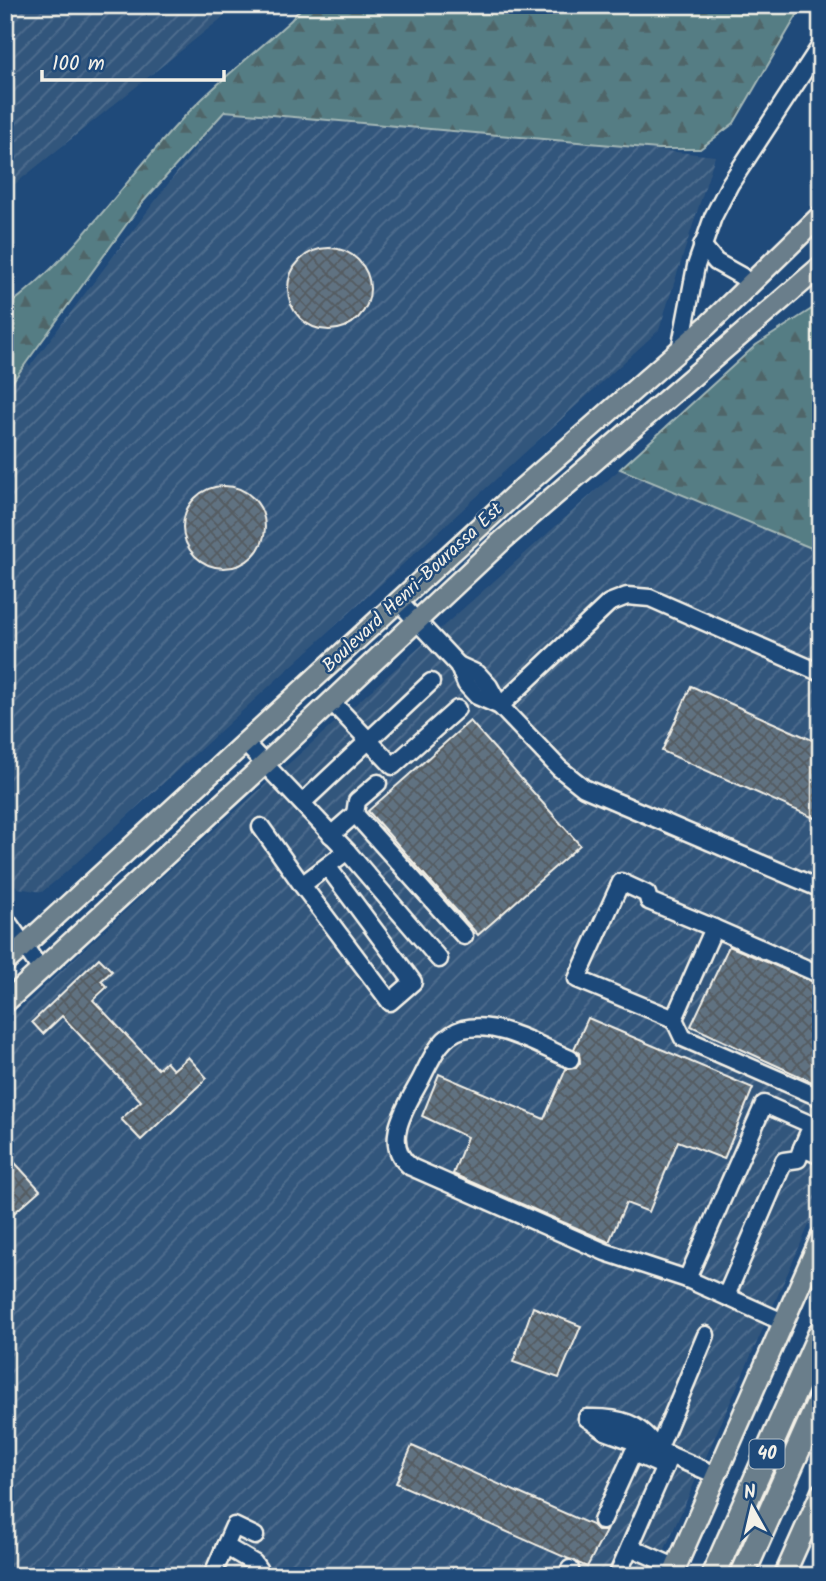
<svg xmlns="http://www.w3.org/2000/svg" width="826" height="1581" font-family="Kalam,sans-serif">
	<defs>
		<pattern id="industrial-furrows" width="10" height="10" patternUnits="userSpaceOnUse" patternTransform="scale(1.75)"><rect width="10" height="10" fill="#33567c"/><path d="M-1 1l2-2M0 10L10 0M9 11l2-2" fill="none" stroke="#516f8f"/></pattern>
		<pattern id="forest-firs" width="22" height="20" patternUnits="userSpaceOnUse" patternTransform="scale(1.75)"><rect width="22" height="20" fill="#557d84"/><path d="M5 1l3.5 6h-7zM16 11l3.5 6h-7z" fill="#506568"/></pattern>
		<pattern id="building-cross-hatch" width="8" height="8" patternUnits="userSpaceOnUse" patternTransform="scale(1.75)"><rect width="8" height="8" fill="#617281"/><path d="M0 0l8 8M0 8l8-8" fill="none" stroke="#545b61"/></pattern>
	</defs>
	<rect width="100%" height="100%" fill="#1f4a7a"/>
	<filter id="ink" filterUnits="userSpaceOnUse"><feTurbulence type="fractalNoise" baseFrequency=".0143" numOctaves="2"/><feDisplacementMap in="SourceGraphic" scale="14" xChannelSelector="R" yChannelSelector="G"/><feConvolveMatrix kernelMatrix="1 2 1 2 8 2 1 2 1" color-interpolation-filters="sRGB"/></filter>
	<g filter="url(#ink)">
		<g fill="url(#industrial-furrows)">
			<polygon points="5,5 238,5 5,192"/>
			<polygon points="228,105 715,156 659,330 65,873 42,892 18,888 5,872 5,342 30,366"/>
			<polygon points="620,469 821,552 821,1198 653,1576 5,1576 5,1023 186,855"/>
		</g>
		<g fill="url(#forest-firs)" stroke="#a4b7b6" stroke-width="2">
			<path d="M304,5H803L734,123L700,149H658L225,111L142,203L5,392V308C77,256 124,180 184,117C217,82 256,52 291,20Z"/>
			<polygon points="821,303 821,552 620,469 756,345"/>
		</g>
		<g fill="url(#building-cross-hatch)" stroke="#f4f1e8" stroke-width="2">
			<circle cx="329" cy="289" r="41"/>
			<circle cx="224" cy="527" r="41"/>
			<polygon points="691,686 821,744 821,821 662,751"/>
			<polygon points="470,721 580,845 478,935 368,811"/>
			<polygon points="729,946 821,985 821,1086 691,1026"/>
			<polygon points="99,958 112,971 101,981 107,987 93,1000 158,1069 166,1062 173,1070 188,1057 207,1078 141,1140 121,1119 141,1101 62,1016 43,1034 32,1022"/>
			<polygon points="588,1018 753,1088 724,1159 678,1141 649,1212 626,1203 609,1242 453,1174 467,1137 422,1116 439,1074 544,1119 566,1069 576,1068 580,1063 579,1053 574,1049"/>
			<polygon points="5,1152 40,1190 5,1221"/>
			<polygon points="533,1307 581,1326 559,1378 513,1362"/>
			<polygon points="412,1446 592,1525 598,1531 606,1531 587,1567 396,1483"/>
		</g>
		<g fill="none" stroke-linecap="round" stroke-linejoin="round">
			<g stroke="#f4f1e8" stroke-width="21">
				<g id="minor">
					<polyline points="702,245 716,262 741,276 750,285"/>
					<polyline points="680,350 696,266 713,217 730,184 821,45"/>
					<polyline points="398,601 458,665 466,684 477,696 500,706"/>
					<polyline points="458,665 478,674 489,686 500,706 559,768 584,788 821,889"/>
					<polyline points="331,701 393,766 457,709"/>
					<polyline points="500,706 609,603 627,596 650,598 821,673"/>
					<polyline points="244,742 347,851 439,959"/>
					<polyline points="302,803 431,682"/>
					<polyline points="355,814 357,801 378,783"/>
					<polyline points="261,827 302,885"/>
					<polyline points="331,835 355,814 464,936"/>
					<polyline points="327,866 413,982 390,1002 302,885 347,851"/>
					<polyline points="5,918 41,970"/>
					<polyline points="821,975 714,928 674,1019 683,1038 821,1098"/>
					<polyline points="674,1019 577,979 621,882 647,894 649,901 714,928"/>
					<path d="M570,1059C539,1046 498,1020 463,1029C439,1036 431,1060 420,1081C407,1105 380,1144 411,1167L605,1252L687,1279"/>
					<polyline points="726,1296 784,1161 798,1159 802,1148"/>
					<polyline points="783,1322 687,1279 764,1104 812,1125 802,1148 821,1156"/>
					<polyline points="587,1418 605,1431 658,1450 716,1475"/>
					<path d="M587,1418C620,1417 639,1422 658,1450"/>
					<polyline points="658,1450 706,1335"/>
					<polyline points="602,1521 633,1453 665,1467"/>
					<polyline points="225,1546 254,1563 263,1576"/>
					<polyline points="630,1547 675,1567"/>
					<polyline points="212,1576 234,1526 255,1536"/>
					<polyline points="567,1576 570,1569"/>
					<polyline points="617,1576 670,1455"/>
				</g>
			</g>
			<g stroke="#f4f1e8" stroke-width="24">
				<g id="major">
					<polyline points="5,963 512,497 708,325 821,215"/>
					<polyline points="5,1003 266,763 503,540 821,266"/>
					<polyline points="672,1576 821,1237"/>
					<polyline points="784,1576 821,1493"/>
				</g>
			</g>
			<g stroke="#f4f1e8" stroke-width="28">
				<g id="highway">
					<polyline points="713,1576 821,1332"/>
					<polyline points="742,1576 821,1398"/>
				</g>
			</g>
			<use href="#minor" stroke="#1f4a7a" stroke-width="16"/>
			<use href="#major" stroke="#6b7e8b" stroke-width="19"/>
			<use href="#highway" stroke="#6b7e8b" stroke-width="23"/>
		</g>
	</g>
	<g text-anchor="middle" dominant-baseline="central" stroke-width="5" stroke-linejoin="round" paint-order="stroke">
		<rect fill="#1f4a7a" stroke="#b4bfc7" stroke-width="2" x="749.5" y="1439.5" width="35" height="29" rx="5"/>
		<g font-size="18" font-weight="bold" fill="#f4f1e8">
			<text x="767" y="1454">40</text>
		</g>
		<g font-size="19" fill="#f4f1e8" stroke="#1f4a7a">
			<text transform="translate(413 588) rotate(-43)">Boulevard Henri-Bourassa Est</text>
		</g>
	</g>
	<rect width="826" height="1581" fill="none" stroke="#1f4a7a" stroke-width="28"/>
	<rect x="14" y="14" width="798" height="1553" fill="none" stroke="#f4f1e8" stroke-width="2.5" filter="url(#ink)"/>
	<g transform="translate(752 1508) rotate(352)" stroke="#1f4a7a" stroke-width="5" paint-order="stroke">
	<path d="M0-5L12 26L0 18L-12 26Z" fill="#f4f1e8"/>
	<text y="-10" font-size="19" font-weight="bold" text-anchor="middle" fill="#f4f1e8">N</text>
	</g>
	<path d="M42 70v10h182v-10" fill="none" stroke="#f4f1e8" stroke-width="3.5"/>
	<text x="52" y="70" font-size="21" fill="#f4f1e8" stroke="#1f4a7a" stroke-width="5" paint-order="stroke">100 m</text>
</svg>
